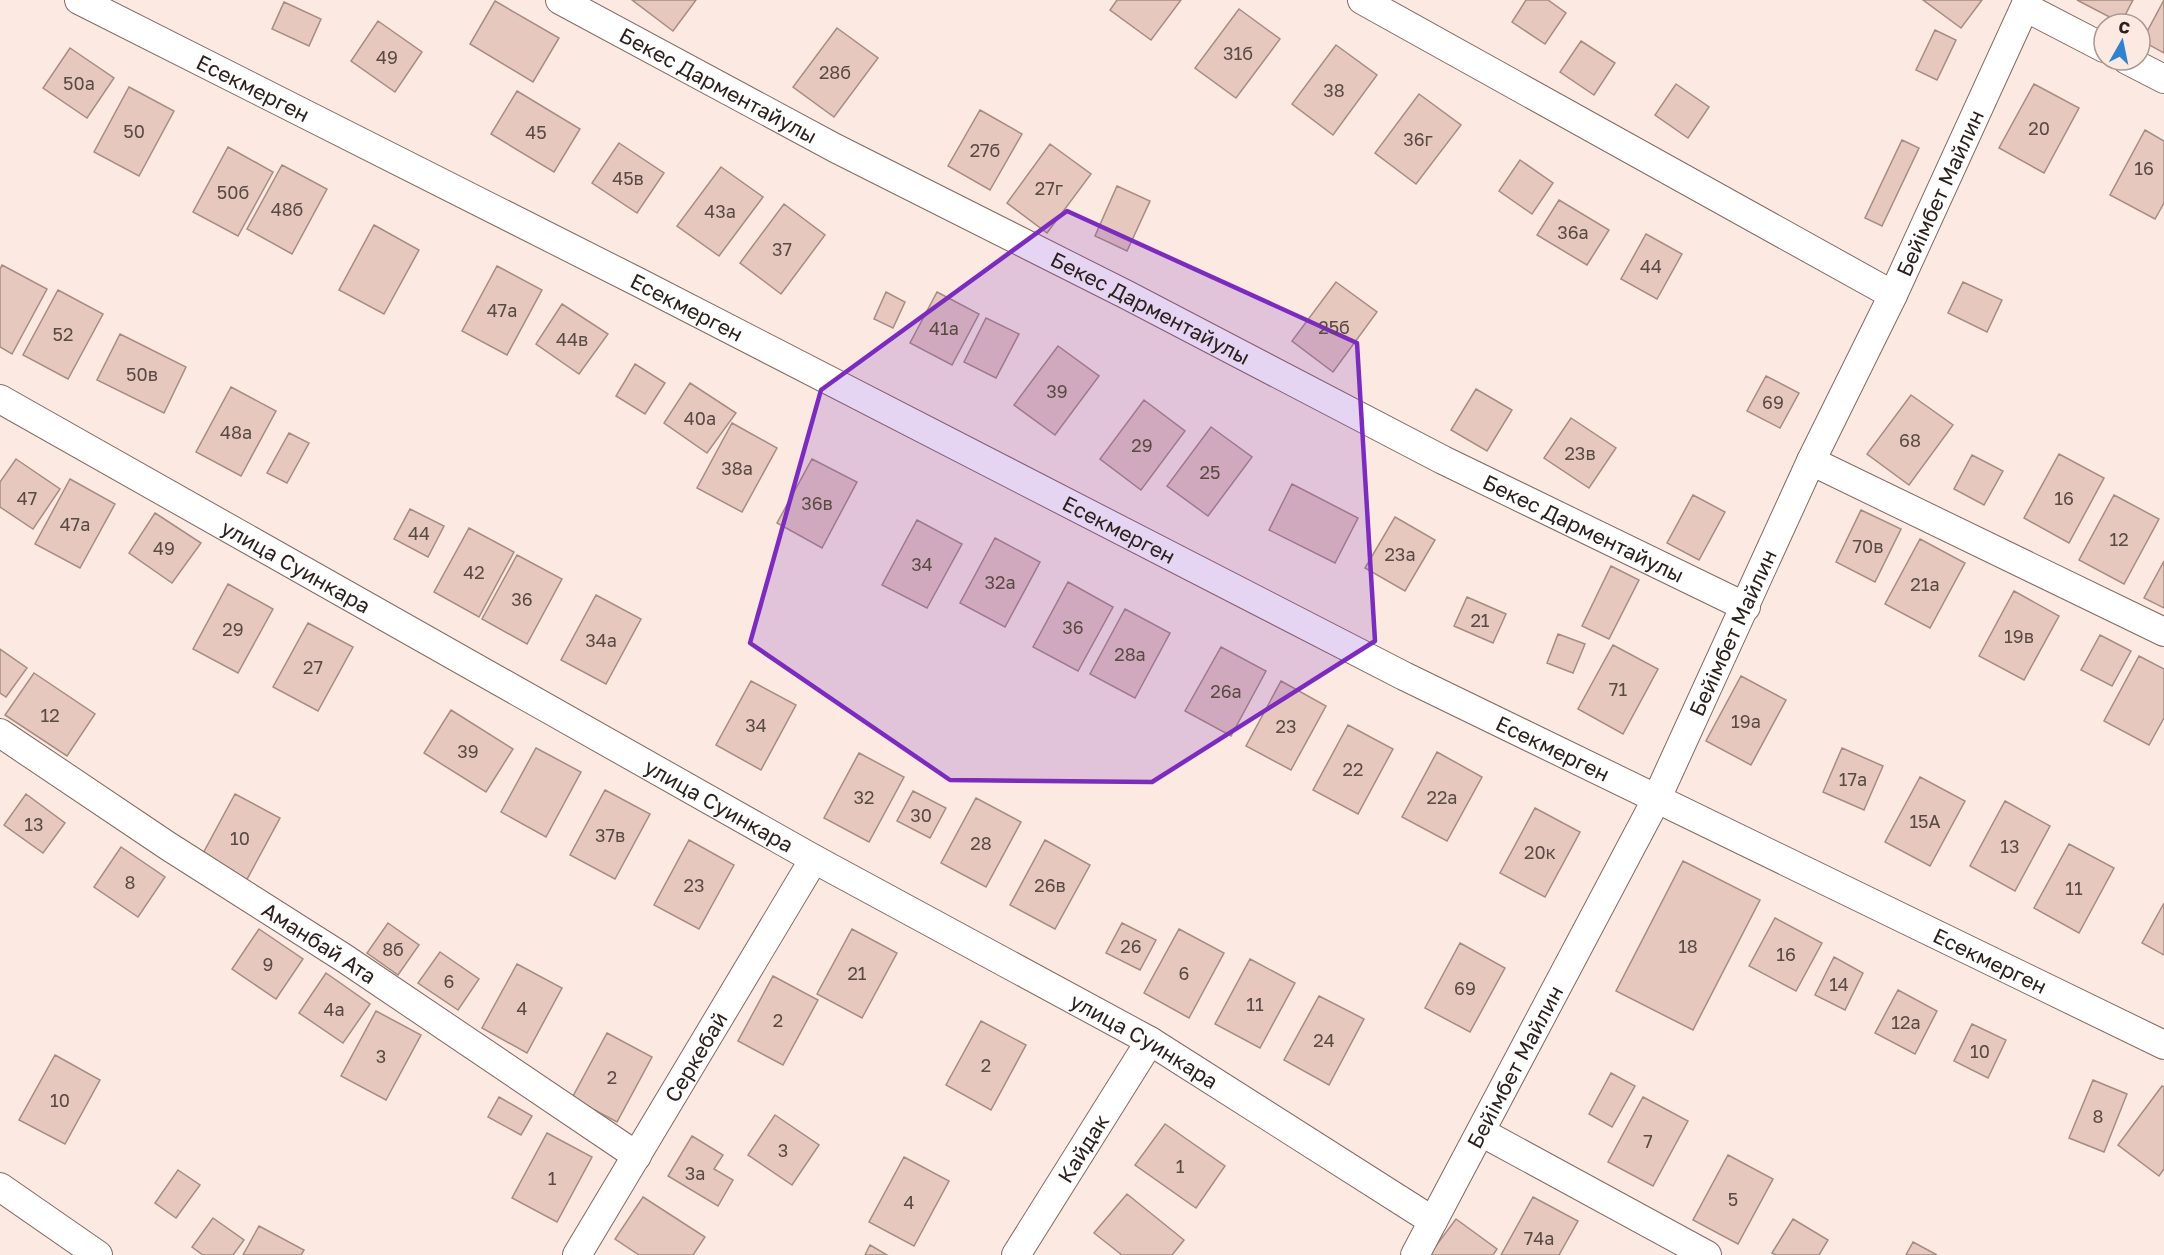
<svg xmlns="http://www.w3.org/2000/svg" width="2164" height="1255" font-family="'Golos Text',sans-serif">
	<rect width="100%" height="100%" fill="#fbe9e2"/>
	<path fill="#e6c8be" stroke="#a78c82" stroke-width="1.5" d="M632,0H696L673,31Z
		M1117,0H1181L1151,40L1110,10Z
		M1526,0H1548L1566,13L1545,44L1512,22Z
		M1923,0H1982L1961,28Z
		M2077,0H2133L2121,23Z
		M2164,0V53L2142,41Z
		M495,1L559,38L533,82L470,44Z
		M284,2L321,19L309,46L272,29Z
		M1239,9L1280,39L1236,98L1195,68Z
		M378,21L422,52L395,92L351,61Z
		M837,28L878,58L834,117L793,87Z
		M1935,30L1956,40L1937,80L1916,70Z
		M1581,41L1615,63L1594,95L1560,72Z
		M1336,45L1377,75L1333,135L1292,104Z
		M70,48L114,78L87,118L43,88Z
		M1676,84L1709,107L1688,138L1655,115Z
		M2034,84L2079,108L2044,173L1999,148Z
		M129,87L174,111L139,176L94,152Z
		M517,91L580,129L554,172L491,134Z
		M1419,94L1461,125L1416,184L1375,153Z
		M980,110L1022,134L990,190L948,166Z
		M2145,130L2164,141V203L2155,219L2110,195Z
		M1902,140L1919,148L1882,226L1865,218Z
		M619,143L664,173L637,213L592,183Z
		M1050,144L1091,174L1047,233L1007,203Z
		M228,147L273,172L238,236L193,212Z
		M1520,160L1553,183L1532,214L1499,191Z
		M282,165L327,189L292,254L247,229Z
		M721,167L763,197L719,256L677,226Z
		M1117,186L1150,201L1127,251L1095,236Z
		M1559,200L1609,230L1587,265L1537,235Z
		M784,204L825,235L781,294L740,263Z
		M374,225L419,250L384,314L339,290Z
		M1646,234L1682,254L1657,299L1621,279Z
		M2,265L47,289L12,354L0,347V269Z
		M497,266L542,290L507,355L462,331Z
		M1336,282L1377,312L1333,372L1292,341Z
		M1963,282L2002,300L1987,332L1948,313Z
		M58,290L103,314L68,379L23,355Z
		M886,292L905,302L893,328L874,319Z
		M937,292L979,314L952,365L910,343Z
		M562,304L608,334L579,374L536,344Z
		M986,318L1019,334L996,378L964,362Z
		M120,334L186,367L164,413L97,380Z
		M1058,346L1099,376L1055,435L1014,405Z
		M635,364L665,383L645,414L616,396Z
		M1766,376L1799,393L1780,428L1747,411Z
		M690,383L736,413L707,453L664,423Z
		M231,387L276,411L241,476L196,452Z
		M1476,389L1512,410L1487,451L1451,430Z
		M1911,395L1953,425L1909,485L1867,454Z
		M1144,400L1185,431L1141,490L1100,459Z
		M1571,418L1616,448L1589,488L1544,458Z
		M732,423L777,448L742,512L697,488Z
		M1211,427L1252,457L1208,516L1167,486Z
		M289,433L309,443L287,483L267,473Z
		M2059,454L2104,478L2069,543L2024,518Z
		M1972,455L2003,471L1984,505L1954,489Z
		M16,459L60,489L33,529L0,507V482Z
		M812,459L857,482L822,548L777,523Z
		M70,479L115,504L80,568L35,544Z
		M1292,484L1358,518L1335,563L1269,530Z
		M1693,495L1725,512L1699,560L1667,543Z
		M2114,495L2159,519L2124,584L2079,560Z
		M410,509L444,526L428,557L394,539Z
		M1861,510L1901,529L1875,582L1836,562Z
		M155,513L201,543L172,583L129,553Z
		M1395,517L1435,540L1405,591L1365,568Z
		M917,520L962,544L927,608L882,585Z
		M469,528L514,552L479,617L434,592Z
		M995,538L1040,562L1005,627L960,603Z
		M1920,539L1965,563L1930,628L1885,604Z
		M517,555L562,579L527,644L482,619Z
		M2164,561V608L2144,598Z
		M1611,566L1639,580L1609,639L1582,626Z
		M1068,582L1113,607L1078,671L1033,647Z
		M228,584L273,609L238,673L193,649Z
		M2014,591L2059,616L2024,680L1979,656Z
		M596,595L641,619L606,684L561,660Z
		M1467,597L1506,614L1493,643L1454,626Z
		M1125,609L1170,633L1135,698L1090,674Z
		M308,623L353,647L318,711L273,687Z
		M1558,634L1585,644L1573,673L1547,663Z
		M2100,635L2131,651L2112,686L2081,670Z
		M1613,645L1658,669L1623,734L1578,709Z
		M1221,647L1266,671L1231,736L1185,711Z
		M0,649L27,668L6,697L0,693Z
		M2139,656L2164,669V718L2149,745L2104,721Z
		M34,673L95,714L67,756L5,715Z
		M1741,676L1786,700L1751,765L1706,741Z
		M751,681L796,705L761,770L716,745Z
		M1281,681L1326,706L1291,770L1246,746Z
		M451,710L513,749L486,792L424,753Z
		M1348,725L1393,749L1358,814L1313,790Z
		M536,748L581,772L546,837L501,812Z
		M1842,748L1883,766L1864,810L1823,792Z
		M1437,752L1482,777L1447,841L1402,817Z
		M859,753L904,777L869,842L824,818Z
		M1920,777L1965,801L1930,866L1885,842Z
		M605,790L650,814L615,879L570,855Z
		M913,791L946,808L930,838L897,821Z
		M26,794L65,823L43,853L4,825Z
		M235,794L280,818L245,883L200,859Z
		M976,798L1021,822L986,887L941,863Z
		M2005,801L2050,826L2015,891L1970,866Z
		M1535,808L1580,832L1545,897L1500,873Z
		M689,840L734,865L699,929L654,905Z
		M1045,840L1090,865L1055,929L1010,905Z
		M2069,844L2114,868L2079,933L2034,908Z
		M121,847L165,877L138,917L94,887Z
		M1683,861L1760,900L1693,1030L1616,991Z
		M2164,903V955L2142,943Z
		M1775,918L1822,943L1796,991L1749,966Z
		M388,923L419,945L398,975L367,953Z
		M1122,923L1156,940L1140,970L1106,953Z
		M259,929L303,959L276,999L232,969Z
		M852,929L897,953L862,1018L817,994Z
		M1179,929L1224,953L1189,1018L1144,993Z
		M1460,943L1505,968L1470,1032L1425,1008Z
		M440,952L479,979L458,1010L418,983Z
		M1834,957L1863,973L1845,1010L1815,995Z
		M1250,959L1295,983L1260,1048L1215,1024Z
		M517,964L562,988L527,1053L482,1028Z
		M326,973L370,1004L343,1043L299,1013Z
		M773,976L818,1000L783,1065L738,1041Z
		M1898,990L1937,1011L1915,1054L1875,1033Z
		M1319,996L1364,1019L1329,1085L1284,1060Z
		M376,1011L421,1035L386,1100L341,1076Z
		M981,1021L1026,1045L991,1110L946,1085Z
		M1972,1024L2006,1040L1988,1078L1954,1061Z
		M607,1033L652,1057L617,1122L572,1098Z
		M55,1055L100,1080L65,1144L19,1120Z
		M1611,1073L1635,1086L1612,1127L1589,1114Z
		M2093,1080L2127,1094L2104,1152L2069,1138Z
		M2162,1086L2164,1087V1169L2159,1176L2118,1145Z
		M499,1097L532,1116L521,1135L488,1117Z
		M1643,1097L1688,1121L1653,1186L1608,1162Z
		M775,1115L819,1145L792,1185L748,1155Z
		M1165,1124L1225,1166L1196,1208L1135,1165Z
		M547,1133L592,1157L557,1222L512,1198Z
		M692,1136L723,1155L714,1169L733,1180L718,1206L668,1176Z
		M1728,1155L1773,1179L1738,1244L1693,1220Z
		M904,1157L949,1181L914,1246L869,1222Z
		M178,1170L200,1185L176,1218L155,1203Z
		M1127,1194L1184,1240L1172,1255H1122L1094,1233Z
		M643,1197L705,1237L693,1255H639L615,1239Z
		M1533,1197L1578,1221L1559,1255H1501Z
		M213,1218L244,1240L233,1255H203L192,1247Z
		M1456,1219L1497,1249L1493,1255H1429Z
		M1793,1219L1828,1240L1819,1255H1776L1772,1253Z
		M259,1226L304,1250L301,1255H243Z
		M1913,1242L1937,1255H1906Z
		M870,1245L887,1255H865Z"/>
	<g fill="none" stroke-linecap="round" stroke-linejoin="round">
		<defs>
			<g id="minor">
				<path id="s1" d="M79,0L638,282L1404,676L2164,1045"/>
				<path id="s2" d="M560,0L835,148L1127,295L1443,460L1746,607"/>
				<path d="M1362,0L1893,295"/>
				<path d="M2025,7L2104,48"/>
				<path d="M2127,60L2164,79"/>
				<path id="s3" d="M0,399L814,859L1150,1041L1433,1221"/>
				<path d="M1811,461L2164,632"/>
				<path id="s4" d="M0,733L168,846L344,958L637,1156"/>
				<path d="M1481,1132L1707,1255"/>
				<path d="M0,1187L98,1255"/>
				<path id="s5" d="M577,1255L814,859"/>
				<path id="s6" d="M1016,1255L1150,1041"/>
				<path id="s7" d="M1415,1255L1656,800L1811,461L1893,295L2028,0"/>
			</g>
		</defs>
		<use href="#minor" stroke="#836960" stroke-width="30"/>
		<use href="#minor" stroke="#fff" stroke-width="28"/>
	</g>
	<path fill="#7b2cbf" fill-opacity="0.2" stroke="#7b2cbf" stroke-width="4.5" stroke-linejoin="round" d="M1067,211L1357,343L1375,641L1152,782L950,780L750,643L821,390Z"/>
	<g text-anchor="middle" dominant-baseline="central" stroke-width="4.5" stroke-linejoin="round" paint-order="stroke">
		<g font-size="18" fill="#5a4a44">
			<text x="1238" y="53">31б</text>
			<text x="387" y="57">49</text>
			<text x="835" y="72">28б</text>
			<text x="79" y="83">50а</text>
			<text x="1334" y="90">38</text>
			<text x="2039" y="128">20</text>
			<text x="134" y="131">50</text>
			<text x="536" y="132">45</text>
			<text x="1418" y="139">36г</text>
			<text x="985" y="150">27б</text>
			<text x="2144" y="168">16</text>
			<text x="628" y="178">45в</text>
			<text x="1049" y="188">27г</text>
			<text x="233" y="192">50б</text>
			<text x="287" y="209">48б</text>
			<text x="720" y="211">43а</text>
			<text x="1573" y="232">36а</text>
			<text x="782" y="249">37</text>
			<text x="1651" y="266">44</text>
			<text x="502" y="310">47а</text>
			<text x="1334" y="327">25б</text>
			<text x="944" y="328">41а</text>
			<text x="63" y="334">52</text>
			<text x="572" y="339">44в</text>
			<text x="142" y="374">50в</text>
			<text x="1057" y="391">39</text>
			<text x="1773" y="402">69</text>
			<text x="700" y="418">40а</text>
			<text x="236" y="432">48а</text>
			<text x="1910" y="440">68</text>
			<text x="1142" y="445">29</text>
			<text x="1580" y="453">23в</text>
			<text x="737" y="468">38а</text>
			<text x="1210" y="472">25</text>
			<text x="27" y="498">47</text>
			<text x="2064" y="498">16</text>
			<text x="817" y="503">36в</text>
			<text x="75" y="524">47а</text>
			<text x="419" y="533">44</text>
			<text x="2119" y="539">12</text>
			<text x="1868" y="546">70в</text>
			<text x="164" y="548">49</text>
			<text x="1400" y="554">23а</text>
			<text x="922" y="564">34</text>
			<text x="474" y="572">42</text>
			<text x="1000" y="582">32а</text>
			<text x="1925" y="584">21а</text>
			<text x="522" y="599">36</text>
			<text x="1480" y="620">21</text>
			<text x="1073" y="627">36</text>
			<text x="233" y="629">29</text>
			<text x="2019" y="636">19в</text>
			<text x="601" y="640">34а</text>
			<text x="1130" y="654">28а</text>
			<text x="313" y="667">27</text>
			<text x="1618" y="689">71</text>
			<text x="1226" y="691">26а</text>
			<text x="50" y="715">12</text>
			<text x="1746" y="721">19а</text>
			<text x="756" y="725">34</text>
			<text x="1286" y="726">23</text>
			<text x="468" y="751">39</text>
			<text x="1353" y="769">22</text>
			<text x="1853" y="779">17а</text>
			<text x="864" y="797">32</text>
			<text x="1442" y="797">22а</text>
			<text x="921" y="815">30</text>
			<text x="1925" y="821">15А</text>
			<text x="34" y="824">13</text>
			<text x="610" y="835">37в</text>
			<text x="240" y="838">10</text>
			<text x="981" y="843">28</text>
			<text x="2010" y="846">13</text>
			<text x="1540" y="852">20к</text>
			<text x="130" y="882">8</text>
			<text x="694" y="885">23</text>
			<text x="1050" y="885">26в</text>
			<text x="2074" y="888">11</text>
			<text x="1131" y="946">26</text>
			<text x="1688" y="946">18</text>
			<text x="393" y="949">8б</text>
			<text x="1786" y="954">16</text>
			<text x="268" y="964">9</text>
			<text x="857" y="973">21</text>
			<text x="1184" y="973">6</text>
			<text x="449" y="981">6</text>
			<text x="1839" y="984">14</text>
			<text x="1465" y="988">69</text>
			<text x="1255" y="1004">11</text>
			<text x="522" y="1008">4</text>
			<text x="334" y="1009">4а</text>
			<text x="778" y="1020">2</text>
			<text x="1906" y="1022">12а</text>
			<text x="1324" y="1040">24</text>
			<text x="1980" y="1051">10</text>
			<text x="381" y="1056">3</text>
			<text x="986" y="1065">2</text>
			<text x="612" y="1077">2</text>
			<text x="60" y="1100">10</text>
			<text x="2098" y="1116">8</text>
			<text x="1648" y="1141">7</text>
			<text x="783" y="1150">3</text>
			<text x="1180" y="1166">1</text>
			<text x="695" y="1173">3а</text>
			<text x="552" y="1178">1</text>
			<text x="1733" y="1199">5</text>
			<text x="909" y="1202">4</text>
			<text x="1539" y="1238">74а</text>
		</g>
		<g font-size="21" fill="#2b201c" stroke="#fbe9e2">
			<text stroke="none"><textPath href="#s2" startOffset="180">Бекес Дарментайулы</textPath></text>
			<text stroke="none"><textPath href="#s1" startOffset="195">Eсекмерген</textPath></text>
			<text stroke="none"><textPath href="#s7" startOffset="1185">Бейімбет Майлин</textPath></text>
			<text stroke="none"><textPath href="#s1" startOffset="681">Eсекмерген</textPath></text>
			<text stroke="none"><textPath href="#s2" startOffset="666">Бекес Дарментайулы</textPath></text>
			<text stroke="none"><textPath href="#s1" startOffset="1167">Eсекмерген</textPath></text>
			<text stroke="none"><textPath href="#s2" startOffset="1152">Бекес Дарментайулы</textPath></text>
			<text stroke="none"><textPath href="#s3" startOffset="340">улица Суинкара</textPath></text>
			<text stroke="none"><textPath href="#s7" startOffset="699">Бейімбет Майлин</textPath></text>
			<text stroke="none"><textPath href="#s1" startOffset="1653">Eсекмерген</textPath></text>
			<text stroke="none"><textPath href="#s3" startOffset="826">улица Суинкара</textPath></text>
			<text stroke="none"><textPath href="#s4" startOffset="382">Аманбай Ата</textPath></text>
			<text stroke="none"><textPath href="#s1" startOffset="2139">Eсекмерген</textPath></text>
			<text stroke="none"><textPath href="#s3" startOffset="1312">улица Суинкара</textPath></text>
			<text stroke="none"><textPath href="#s5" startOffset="231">Серкебай</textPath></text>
			<text stroke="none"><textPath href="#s7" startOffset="213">Бейімбет Майлин</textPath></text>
			<text stroke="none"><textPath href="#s6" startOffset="126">Кайдак</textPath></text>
		</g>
	</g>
	<g transform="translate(2122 42) rotate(9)"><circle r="28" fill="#fbe9e2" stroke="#a89993" stroke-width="1.5"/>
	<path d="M0-4.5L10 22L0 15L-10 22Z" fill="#3082d1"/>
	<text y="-9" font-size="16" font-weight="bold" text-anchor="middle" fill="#2b201c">С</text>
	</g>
</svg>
